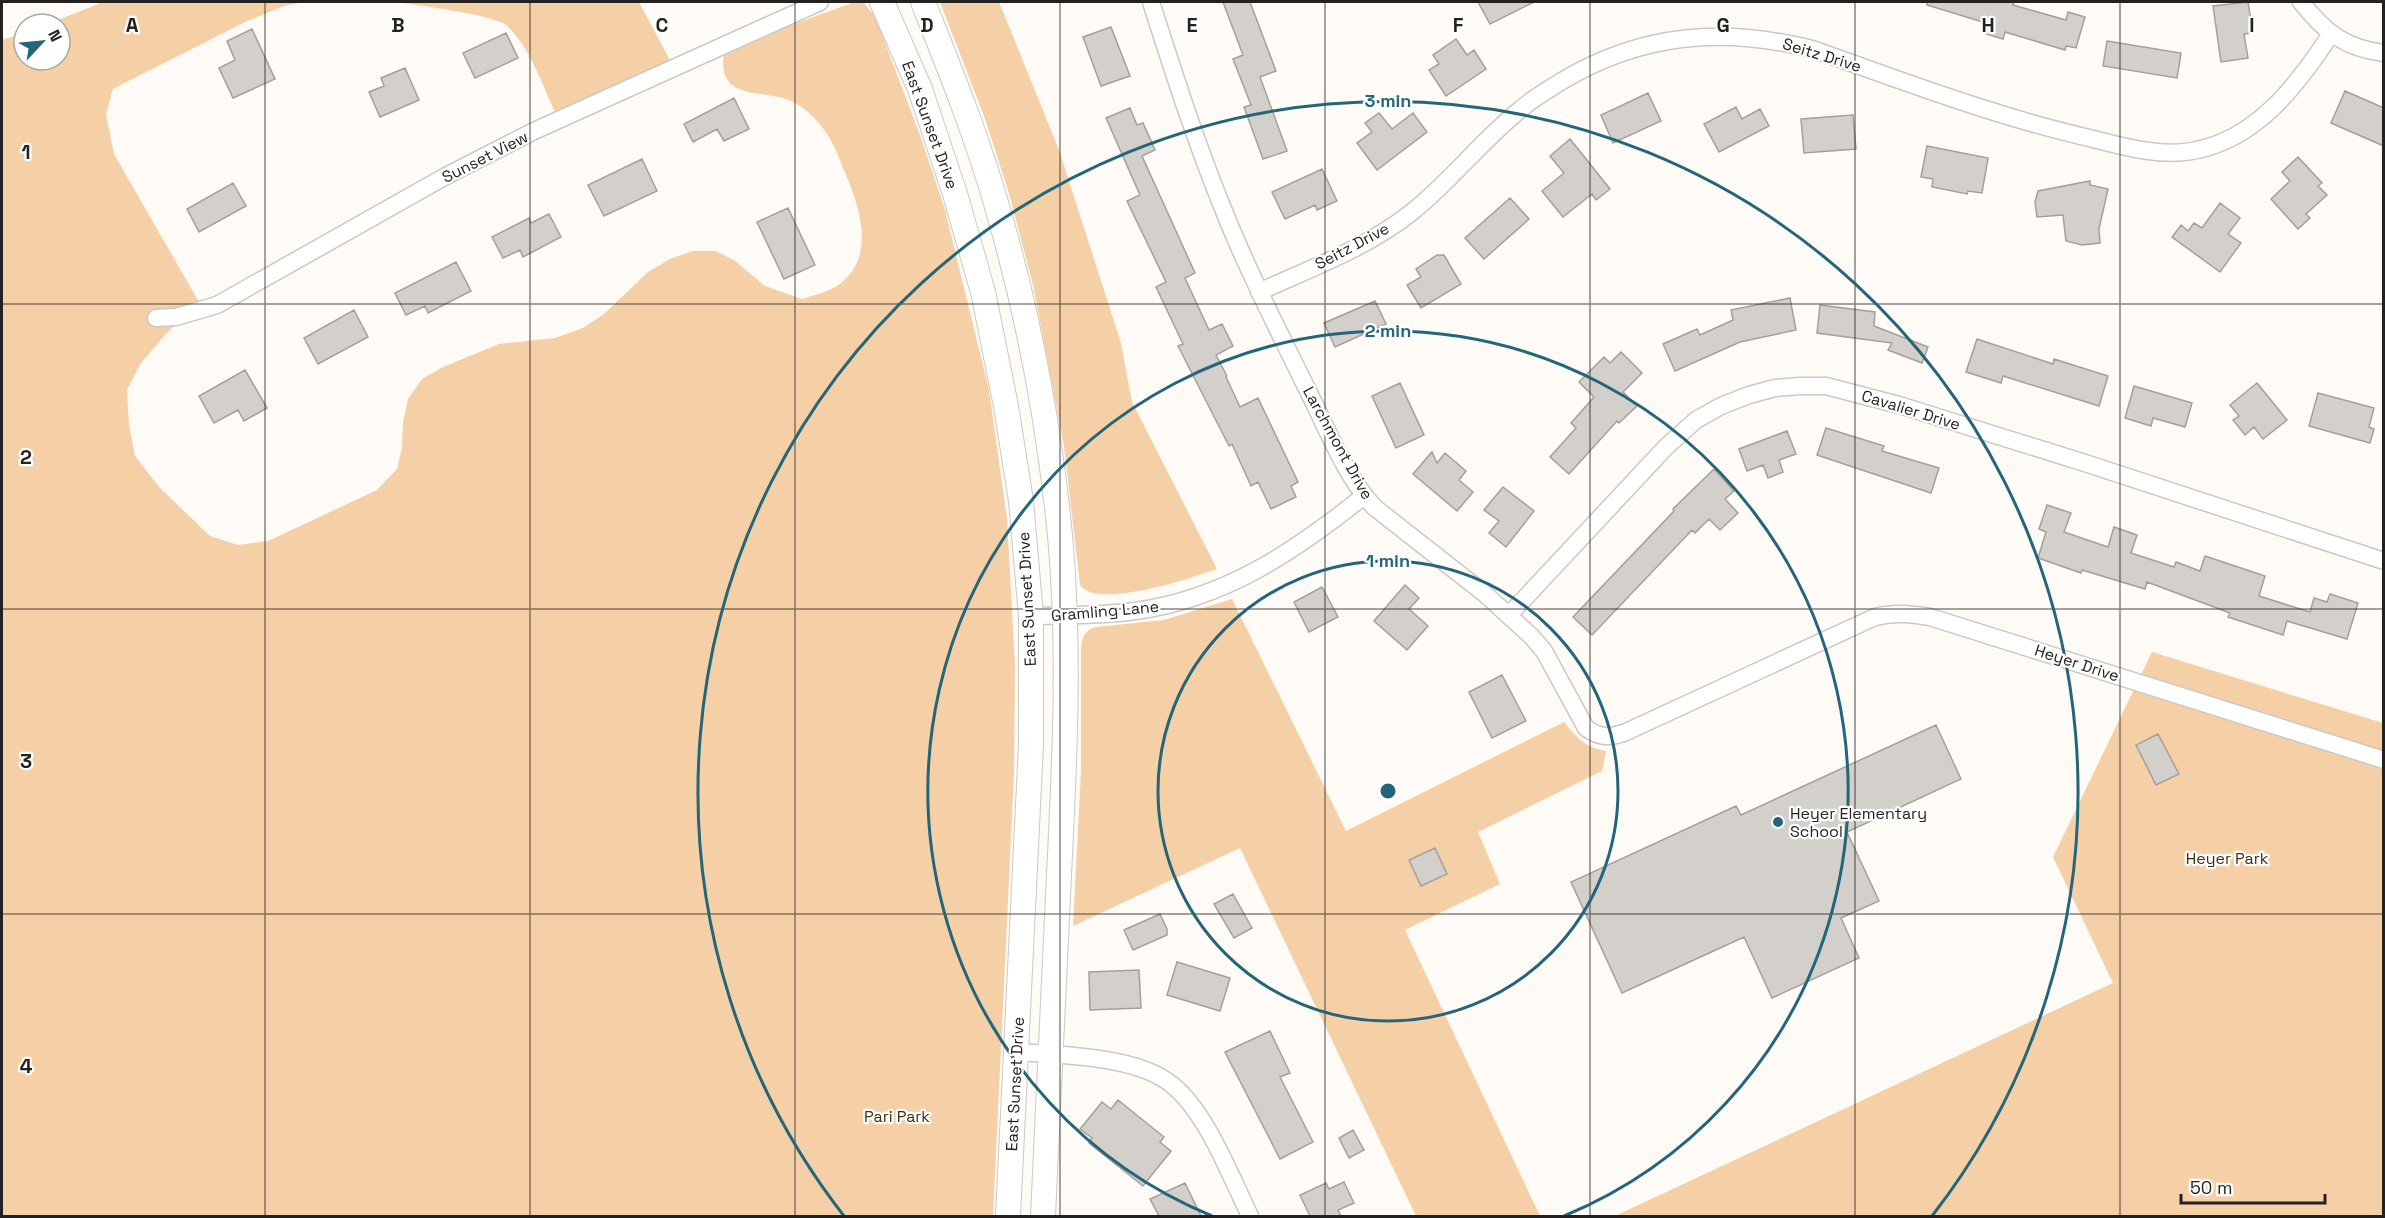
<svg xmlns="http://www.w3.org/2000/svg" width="2385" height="1218" font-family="'Space Grotesk',sans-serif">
	<rect width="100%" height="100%" fill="#fefaf5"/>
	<path fill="#f5d0a7" d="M103,2H304L284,6L245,22L113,89L106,114L114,154L199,302L165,335L141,363L127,390L129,425L135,456L160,488L210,536L238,545L268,541L377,490L397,469L402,448L403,423L408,399L422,379L443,367L499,344L555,338L583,328L604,314L648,272L672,258L693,251H715L734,260L765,286L802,299C814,295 829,292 840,284C875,257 861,210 846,175C840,160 833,140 822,127C813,116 804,107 791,101C763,88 713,103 725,49L855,2H863L875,16L921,138L945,210L989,390L1007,519L1015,665L1014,774L993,1216H2V40L24,33V60H60V24H48Z
		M397,2H639L671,62L556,114C543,87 529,45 506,25C494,15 416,5 397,2Z
		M940,2H999L1059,150L1121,343L1132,402L1217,569C1192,578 1097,610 1080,585L1064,446L1033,285L1009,193L984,116Z
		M1232,599L1346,831L1564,722C1576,737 1586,748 1606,751L1602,771L1478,832L1500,884L1405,930L1540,1216H1416L1240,848L1073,926L1081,772V646C1083,636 1085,630 1096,627L1164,620Z
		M2152,652L2383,723V1216H1615L2113,983L2053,857Z"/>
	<path fill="#d3cfcb" stroke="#a49f9b" stroke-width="1.5" d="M1223,2H1250L1276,71L1260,77L1287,151L1263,159L1244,107L1251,105L1233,59L1243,55Z
		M1478,2H1534L1490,24Z
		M1927,2H2014L2013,5L2066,20L2068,12L2085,17L2076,48L2066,46L2065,50L2005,32L2003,39L1983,33L1986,23L1927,5Z
		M2248,2L2253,33L2244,34L2248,58L2221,62L2213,6Z
		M1111,27L1130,76L1101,86L1083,37Z
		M252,29L275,79L233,98L219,68L235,60L227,41Z
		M506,33L518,58L475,78L463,53Z
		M1456,39L1467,55L1474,50L1486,69L1446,96L1429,70L1439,64L1433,55Z
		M2107,41L2181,53L2177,78L2103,66Z
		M405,68L419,100L380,117L369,92L384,86L381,78Z
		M2345,91L2384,108V146L2331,123Z
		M1648,93L1661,121L1613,143L1601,115Z
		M734,98L749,129L724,141L717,129L693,142L684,124Z
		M1736,107L1742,119L1760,109L1769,126L1719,152L1704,124Z
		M1130,108L1137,125L1143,123L1155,150L1142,156L1195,273L1185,278L1209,330L1222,324L1233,346L1216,355L1227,376L1226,377L1240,407L1258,398L1298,482L1291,486L1296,497L1271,509L1258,482L1251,486L1232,444L1229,446L1178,346L1183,344L1156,287L1166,282L1127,201L1140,195L1106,118Z
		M1379,113L1392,129L1413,113L1427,132L1377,170L1357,143L1372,132L1365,123Z
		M1853,115L1856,149L1804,153L1801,119Z
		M1570,139L1610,189L1596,200L1592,194L1563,217L1542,191L1564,173L1550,156Z
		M1927,146L1988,158L1982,193L1968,191L1967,194L1932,187L1933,179L1921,177Z
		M2298,157L2322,183L2318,186L2327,195L2306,214L2310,218L2298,229L2271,199L2290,181L2282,172Z
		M642,159L657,191L604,216L588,185Z
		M1322,169L1337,201L1317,210L1315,205L1285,219L1272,192Z
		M2090,181V185L2108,189L2099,229L2100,243L2082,245L2066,241L2063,215L2037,217L2035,202L2038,191Z
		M233,183L246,206L199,232L187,209Z
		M1510,198L1529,219L1484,259L1465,238Z
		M2220,203L2240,218L2228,234L2241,243L2220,272L2172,237L2181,225L2188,231L2194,223L2202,228Z
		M788,208L815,265L784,279L757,222Z
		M549,214L561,237L523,257L520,250L503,258L492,237L529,218L531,223Z
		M1437,255H1444L1461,284L1421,308L1407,285L1421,277L1416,269Z
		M456,262L471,291L428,313L425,306L406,315L395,293Z
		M1790,298L1796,330L1740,342L1675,371L1663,344L1697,329L1700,335L1733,320L1731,310Z
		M1375,301L1386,324L1335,347L1324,323Z
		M1820,305L1875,312L1874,326L1928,347L1922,363L1888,350L1892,343L1817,333Z
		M354,310L368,337L318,364L304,338Z
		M1977,339L2053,364L2054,359L2108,376L2099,406L2003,376L2001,383L1966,372Z
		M1621,352L1642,373L1623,392L1637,406L1619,423L1617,421L1569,474L1550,457L1576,428L1571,423L1594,397L1579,382L1604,357L1610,363Z
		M245,370L267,408L244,421L238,410L214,423L199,396Z
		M1400,383L1424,435L1396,448L1372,396Z
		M2257,383L2287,420L2263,439L2254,427L2245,435L2233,420L2239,416L2230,405Z
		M2134,386L2192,403L2185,427L2153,418L2151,426L2125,418Z
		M2318,393L2374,408L2369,427L2374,429L2370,443L2309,426Z
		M1826,428L1884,446L1882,451L1939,468L1931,493L1817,455Z
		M1787,431L1796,454L1779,460L1783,472L1768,478L1763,465L1747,471L1739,449Z
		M1432,452L1437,463L1445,453L1466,471L1459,480L1473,492L1457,511L1413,474Z
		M1714,469L1734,491L1725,499L1738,513L1720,530L1709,519L1695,533L1692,530L1592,635L1573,617L1674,511L1673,509Z
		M1503,487L1534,511L1506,547L1489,533L1499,521L1484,510Z
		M2047,505L2071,513L2064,532L2108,547L2114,527L2137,535L2131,553L2174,567L2176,562L2200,571L2205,556L2265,576L2259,596L2310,612L2314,598L2327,602L2330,594L2358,603L2347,639L2287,621L2283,635L2228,617L2230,613L2147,582L2145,589L2082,570L2081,573L2038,558L2046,532L2039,529Z
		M1405,585L1419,598L1409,609L1428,626L1407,650L1374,621Z
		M1322,587L1338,617L1309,632L1294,602Z
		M1502,675L1526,721L1492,738L1469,692Z
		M1936,725L1961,779L1847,832L1879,901L1841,918L1859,958L1772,998L1744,937L1622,993L1571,882L1736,806L1741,815Z
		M2158,734L2179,774L2156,785L2136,745Z
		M1435,848L1447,874L1421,886L1409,860Z
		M1233,894L1252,928L1234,938L1214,904Z
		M1160,914L1167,929V935L1133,950L1124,930Z
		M1177,962L1230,978L1220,1011L1167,995Z
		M1139,970L1141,1008L1090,1010L1089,972Z
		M1270,1031L1290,1073L1280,1077L1313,1142L1280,1159L1225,1052Z
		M1118,1100L1164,1137L1160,1142L1171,1151L1143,1186L1089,1143L1092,1138L1080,1129L1102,1102L1111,1109Z
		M1353,1130L1364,1150L1349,1158L1339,1138Z
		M1344,1182L1354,1203L1338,1210L1341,1216H1310L1300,1195L1326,1183L1329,1189Z
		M1185,1183L1201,1216H1159L1150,1199Z"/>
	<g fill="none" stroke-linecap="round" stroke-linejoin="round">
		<defs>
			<path id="street" d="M1151,2C1174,74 1197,146 1226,216C1249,274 1278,329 1305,385C1326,425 1343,473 1374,507L1485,594L1532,637L1544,651L1586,728C1600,738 1610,738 1626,732L1875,617C1894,612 1911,614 1930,617L2384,760
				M2301,2C2325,32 2344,48 2384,53
				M1259,292C1311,268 1367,248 1412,212C1451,181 1482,140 1521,109C1533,98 1548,90 1562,81C1642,33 1723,27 1812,49C1903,81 1994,116 2089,138C2122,146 2158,157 2192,151C2257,140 2298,84 2331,34
				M156,318L176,317L217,305L446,176L534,131L820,2
				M1509,615L1666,447L1696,420L1721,406L1749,395L1775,388L1800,386H1826L1899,405L2085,463L2384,561
				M1031,616C1065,615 1101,616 1135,611C1225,599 1295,551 1364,496
				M1017,1052C1062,1055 1136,1056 1171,1084C1206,1111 1231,1177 1250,1216"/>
			<path id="secondary" d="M882,2L920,89L955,194L983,292L1006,406L1021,501L1031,616V744L1008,1216
				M923,2C951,72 980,144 1000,217C1028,315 1047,415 1058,516C1071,635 1065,756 1059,875C1054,989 1049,1103 1043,1216"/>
		</defs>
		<use href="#street" stroke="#ccc8c3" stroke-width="19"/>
		<use href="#secondary" stroke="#ccc8c3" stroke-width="26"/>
		<use href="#street" stroke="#fff" stroke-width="16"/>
		<use href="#secondary" stroke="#fff" stroke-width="24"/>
	</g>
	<path fill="none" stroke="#242221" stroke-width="1.5" stroke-opacity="0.55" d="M265,2V1216M530,2V1216M795,2V1216M1060,2V1216M1325,2V1216M1590,2V1216M1855,2V1216M2120,2V1216M2,304H2384M2,609H2384M2,914H2384"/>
	<g fill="none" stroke="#246679" stroke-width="3">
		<circle cx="1388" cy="791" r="230"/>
		<path d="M1212 1216A460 460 0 1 1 1564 1216"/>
		<path d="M844 1216A690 690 0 1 1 1932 1216"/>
	</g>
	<circle fill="#246679" stroke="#fff" stroke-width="2" cx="1778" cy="822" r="6"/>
	<g text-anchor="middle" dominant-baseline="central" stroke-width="4.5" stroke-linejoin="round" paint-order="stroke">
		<g font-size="16" fill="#242221" stroke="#fff">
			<text transform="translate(1822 55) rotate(17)">Seitz Drive</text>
			<text transform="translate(930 125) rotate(70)">East Sunset Drive</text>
			<text transform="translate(485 157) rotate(-27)">Sunset View</text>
			<text transform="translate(1352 246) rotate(-28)">Seitz Drive</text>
			<text transform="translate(1911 410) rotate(17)">Cavalier Drive</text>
			<text transform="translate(1338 443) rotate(61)">Larchmont Drive</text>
			<text transform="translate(1027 599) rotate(-93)">East Sunset Drive</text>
			<text transform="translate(1105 611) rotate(-5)">Gramling Lane</text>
			<text transform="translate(2077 663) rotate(18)">Heyer Drive</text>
			<text transform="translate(1015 1084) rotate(-87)">East Sunset Drive</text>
		</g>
		<g font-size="16" fill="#242221" stroke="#fff" text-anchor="start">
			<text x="1790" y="813">Heyer Elementary<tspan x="1790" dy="18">School</tspan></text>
		</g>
		<g font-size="16" fill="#422e15" stroke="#fff">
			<text x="2227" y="858">Heyer Park</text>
			<text x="897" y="1116">Pari Park</text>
		</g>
	</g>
	<g font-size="20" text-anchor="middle" font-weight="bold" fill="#242221" stroke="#fff" stroke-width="4.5" stroke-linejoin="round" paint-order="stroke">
		<text x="132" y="32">A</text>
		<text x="398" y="32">B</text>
		<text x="662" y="32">C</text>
		<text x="927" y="32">D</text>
		<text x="1192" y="32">E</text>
		<text x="1458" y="32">F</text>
		<text x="1723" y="32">G</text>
		<text x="1988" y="32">H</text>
		<text x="2252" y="32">I</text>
		<text x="26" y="159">1</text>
		<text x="26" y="464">2</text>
		<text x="26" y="768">3</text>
		<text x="26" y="1073">4</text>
	</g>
	<circle cx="1388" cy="791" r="9" fill="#246679" stroke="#fff" stroke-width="3"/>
	<g font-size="18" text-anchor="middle" font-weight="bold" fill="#246679" stroke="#fff" stroke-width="4.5" stroke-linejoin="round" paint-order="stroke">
		<text x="1388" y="107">3 min</text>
		<text x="1388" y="337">2 min</text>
		<text x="1388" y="567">1 min</text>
	</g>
	<rect width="2385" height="1218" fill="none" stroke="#242221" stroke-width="6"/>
	<g transform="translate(42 42) rotate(64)"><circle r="28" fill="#ffffff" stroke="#a7a7a6" stroke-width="1.5"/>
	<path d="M0-4.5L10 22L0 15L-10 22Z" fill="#246679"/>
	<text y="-9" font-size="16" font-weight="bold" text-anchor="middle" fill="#242221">N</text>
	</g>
	<path d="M2181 1194v9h144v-9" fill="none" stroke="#242221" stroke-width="3"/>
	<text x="2190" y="1194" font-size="18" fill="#242221" stroke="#ffffff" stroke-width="4.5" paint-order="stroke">50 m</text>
</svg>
